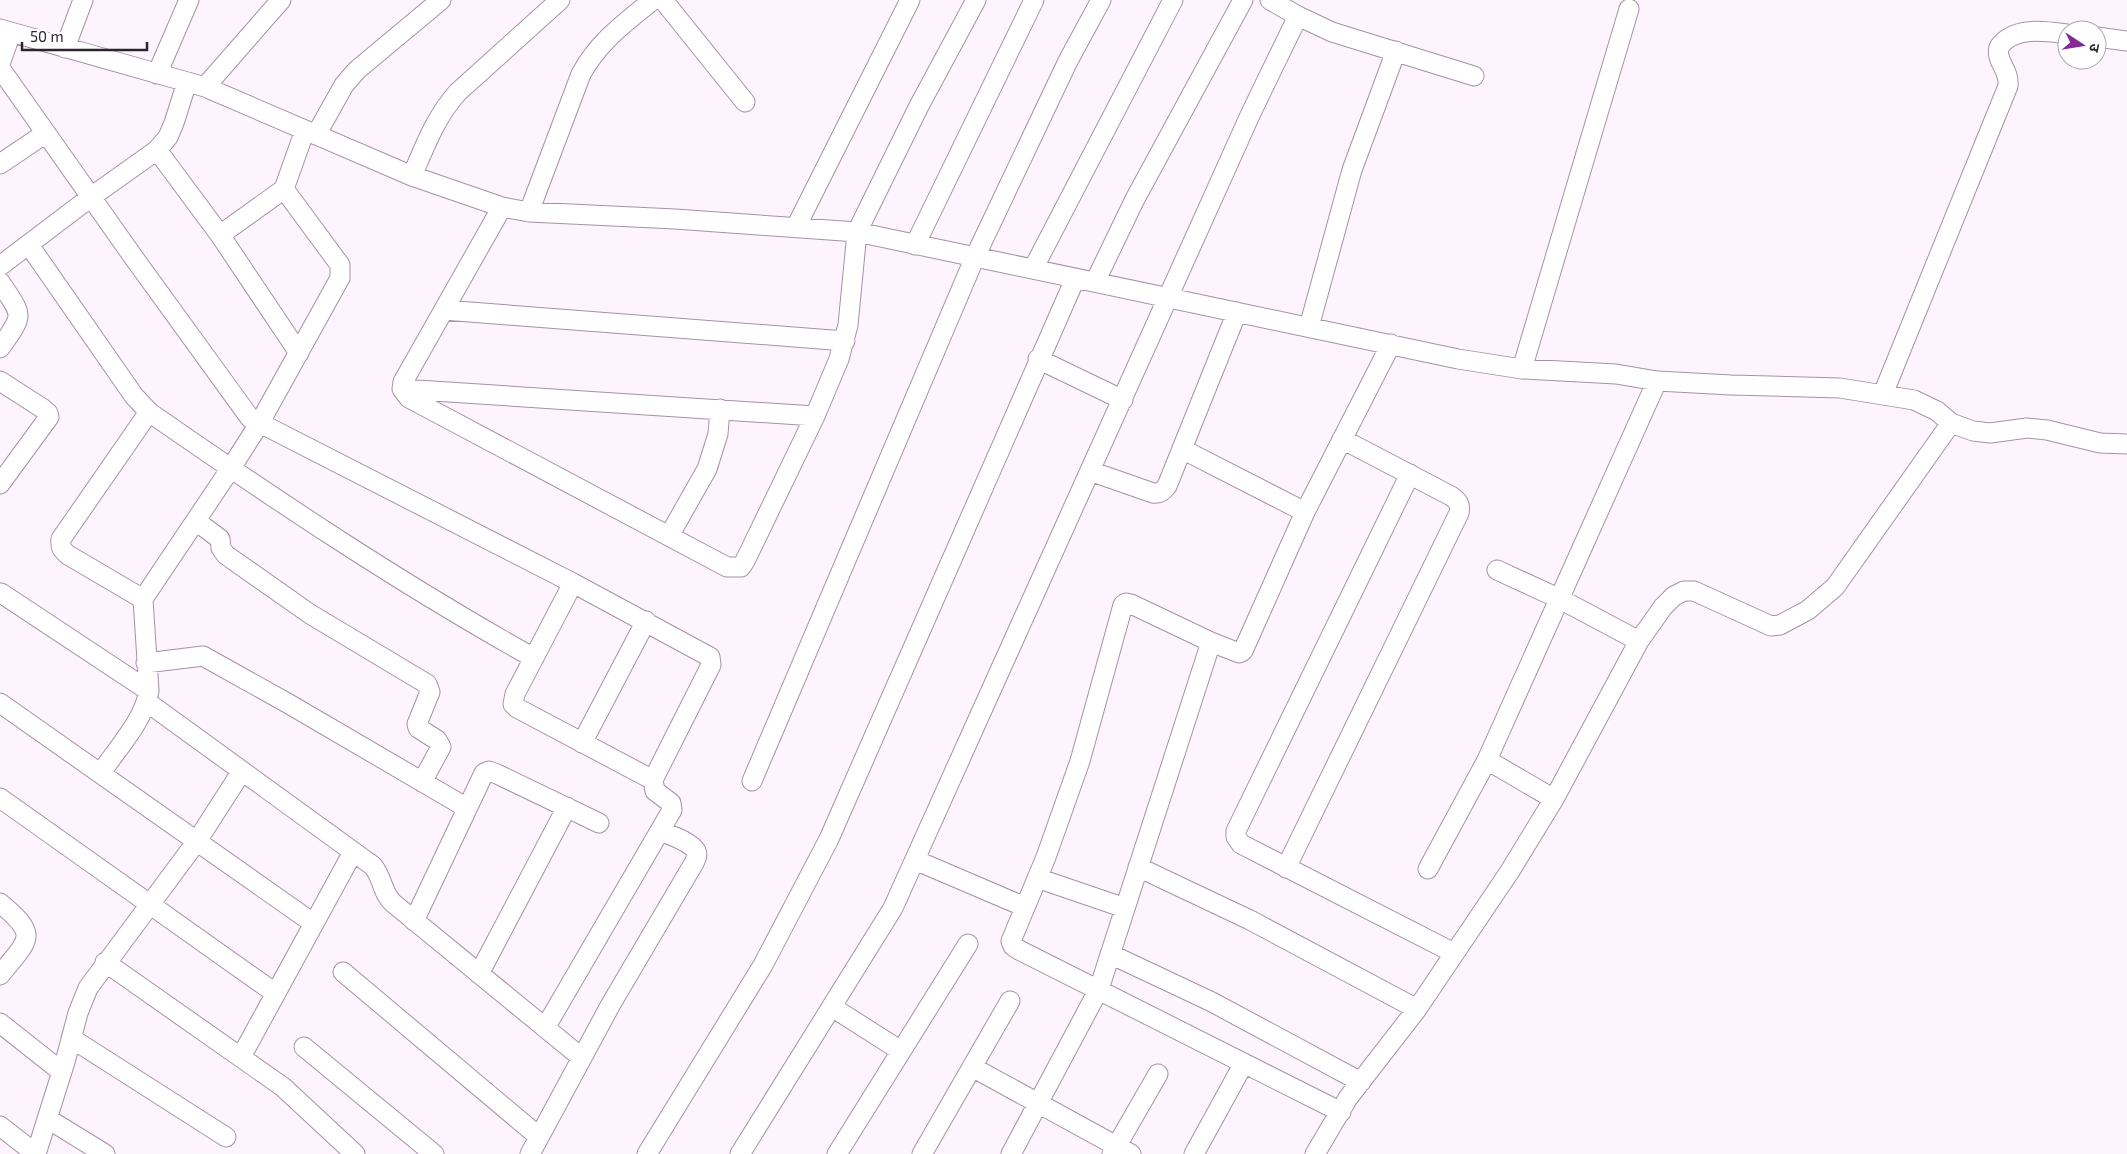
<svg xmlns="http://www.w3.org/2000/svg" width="2127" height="1154" font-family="'Exo 2','Noto Sans Devanagari',sans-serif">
	<rect width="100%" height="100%" fill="#fef4fe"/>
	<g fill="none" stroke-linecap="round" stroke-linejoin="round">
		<defs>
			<path id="minor" d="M663,0L745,102
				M1270,0L1298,16L1332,32L1474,76
				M0,29L205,87L412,176L502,207L529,212L675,219L857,232L1458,359L1522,369L1616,374L1657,381L1731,385L1840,388L1914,400L1937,411L1951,423L1973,431L1990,433L2027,428L2047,430L2100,443L2127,444
				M2097,37L2127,41
				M65,48L83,0
				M0,64L11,33
				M0,68L134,258L250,418L573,583L710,657L711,665L653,780L655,791L671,803L672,810L545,1028
				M157,74L189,0
				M205,87L281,0
				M316,135L344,85L357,70L441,0
				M157,150L220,235L299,353
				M0,164L46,133
				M412,176C425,146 436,116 458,92L560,0
				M502,207L403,382L402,389L815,416
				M529,212L581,74C599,41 625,23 653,0
				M796,227L910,0
				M220,235L284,189L305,130
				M29,245L134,396L149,412C274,499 401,584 534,658
				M915,245L1034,0
				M0,266L91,197L157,150L168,137L174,123L187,82
				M1033,269L1173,0
				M0,282C23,317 25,313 0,348
				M1095,282L1135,199L1243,0
				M444,310L845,341
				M1309,327L1352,170L1396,51
				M1038,359L1123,400
				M1522,369L1629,9
				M0,381L42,408L48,413L49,417L0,484
				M402,389L409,398L727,567H741L745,561L815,416L839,359L848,325L857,232L919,106L976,0
				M1883,394L2008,86C2010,69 1995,62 1999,47C2014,26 2045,31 2067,34
				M1182,449L1305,512
				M1090,471L1153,493C1160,494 1163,491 1167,486L1237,312
				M1410,474L1236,831V837L1241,844L1454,953
				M196,521L220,539L221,548L226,555L310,614L427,684L430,692L417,724L418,728L437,740L441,747L422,782
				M669,536L707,469L718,434L720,409
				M1497,570L1560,599L1639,641
				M573,583L515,694L513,704L517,708L653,780
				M1,593L149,691
				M143,599L68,555C62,550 60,547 61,539L149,412
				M1211,642L1131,604L1126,603L1123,605L1080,761L1046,857L1011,941L1013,946L1019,950L1341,1112
				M146,663L203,656L289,704L467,808
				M147,702L373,866C383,878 382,893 393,903L582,1058
				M0,703L313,923
				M582,743L646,621
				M101,773C118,747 143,722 149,691L143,599L231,468L259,424L340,278V265L284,189
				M752,781L975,257L1068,61L1101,0
				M0,798L275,993
				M1554,799L1487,760L1657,381
				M915,860L1025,907
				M1138,867L1250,920L1417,1009
				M1286,868L1459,513C1461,504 1458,501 1451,496L1342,439
				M1428,869L1487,760
				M1037,878L1125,908
				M0,903C40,936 29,939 0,975
				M414,921L484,773L489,771L497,774L599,823
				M1110,954L1212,1002L1361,1082
				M105,962L283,1087L355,1154
				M343,972L538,1136
				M479,974L567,807
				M832,1007L901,1051
				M0,1023L62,1072
				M71,1038L226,1137
				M304,1047L434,1154
				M241,1057L353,852
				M972,1067L1131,1154
				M48,1119L105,1154
				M0,1126L36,1154
				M36,1154L65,1062L78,1013L88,988L197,841L242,771
				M530,1154L611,1004L694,863C696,859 698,855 696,851C690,841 670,835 660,831
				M647,1154L763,965L829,839L1075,279
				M740,1154L893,908L1251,113L1298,16
				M837,1154L968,944
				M922,1154L1010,1001
				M1011,1154L1099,989L1211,642L1239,653L1243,651L1305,512L1391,344
				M1112,1154L1158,1074
				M1194,1154L1244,1063
				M1315,1154L1348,1098L1417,1009L1510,871L1554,799L1639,641L1663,607L1674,596L1684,591H1694L1771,626L1780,625L1808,610L1835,587L1951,423"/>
		</defs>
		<use href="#minor" stroke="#a691a7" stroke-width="21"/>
		<use href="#minor" stroke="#fff" stroke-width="19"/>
	</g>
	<g transform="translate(2082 45) rotate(102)"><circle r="24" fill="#ffffff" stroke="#aba7ab"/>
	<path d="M0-4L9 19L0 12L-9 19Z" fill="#842a97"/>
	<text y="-8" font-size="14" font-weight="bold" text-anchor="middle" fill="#2c242c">उ</text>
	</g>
	<path d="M22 42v8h125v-8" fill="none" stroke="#2c242c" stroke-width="2.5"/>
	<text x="30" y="42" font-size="15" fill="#2c242c" stroke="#ffffff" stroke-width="4" paint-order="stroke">50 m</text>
</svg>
